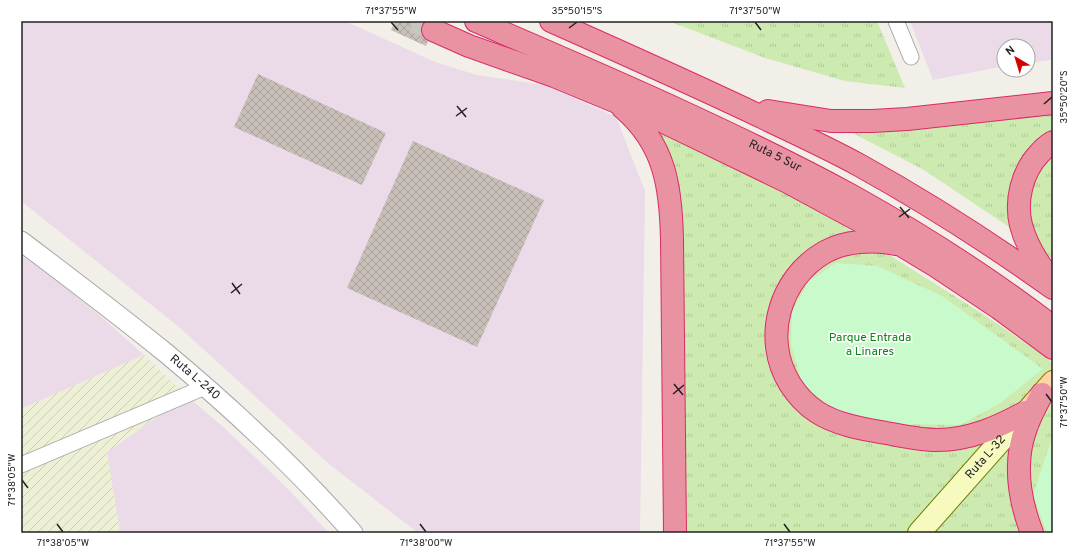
<svg xmlns="http://www.w3.org/2000/svg" width="1074" height="554" font-family="Overpass,sans-serif">
	<defs>
		<pattern id="farmland-furrows" width="10" height="10" patternUnits="userSpaceOnUse"><rect width="10" height="10" fill="#eef0d5"/><path d="M-1 1l2-2M0 10L10 0M9 11l2-2" fill="none" stroke="#ccceb7"/></pattern>
		<pattern id="grass-tufts" width="24" height="20" patternUnits="userSpaceOnUse"><rect width="24" height="20" fill="#cdebb0"/><path d="M3 7l-1-3M5 7V3M7 7l1-3M15 17l-1-3M17 17v-4M19 17l1-3" fill="none" stroke="#b0c997"/></pattern>
		<pattern id="building-cross-hatch" width="8" height="8" patternUnits="userSpaceOnUse"><rect width="8" height="8" fill="#c7bfb8"/><path d="M0 0l8 8M0 8l8-8" fill="none" stroke="#aba49e"/></pattern>
	</defs>
	<rect width="100%" height="100%" fill="#f2efe9"/>
	<path fill="#ebdbe8" d="M21,21H345L435,62L477,75L546,85L616,117L645,191L640,533H418L329,464L179,327L21,201Z
		M910,21H1053V60L1028,63V46H1004V66L933,80Z
		M21,252L65,287L105,320L144,355L21,409Z
		M187,396L222,426L256,458L289,490L329,533H120L107,452Z"/>
	<path fill="url(#farmland-furrows)" d="M144,355L187,396L107,452L120,533H21V409Z"/>
	<path fill="url(#grass-tufts)" d="M668,21H877L905,88L845,81L765,58Z
		M1053,114V259L1012,229L924,170L841,127L884,132Z
		M648,123L796,196L983,314L1039,352L1053,363V533H684L679,219Z"/>
	<path fill="#c8facc" d="M836,263L877,266L942,296L1043,369L999,404L960,425L892,424L836,413L802,383L791,344L792,311L809,281Z
		M1053,435V533H1047L1033,495Z"/>
	<path fill="url(#building-cross-hatch)" d="M395,21H425L421,25V31L423,37L428,41L426,46L391,30Z
		M258,74L386,133L362,185L234,127Z
		M413,141L544,200L477,347L347,288Z"/>
	<g fill="none" stroke-linecap="round" stroke-linejoin="round">
		<path stroke="#c8c6c1" stroke-width="22" stroke-dasharray="22 11" stroke-linecap="butt" d="M414,21L433,30"/>
		<defs>
			<path id="minor" d="M896,21L911,57
				M21,465L205,387"/>
			<g id="tertiary">
				<path id="s1" d="M21,241C70,278 119,315 167,354C233,409 296,468 353,533"/>
			</g>
			<g id="secondary">
				<path id="s2" d="M919,533L1026,412"/>
			</g>
			<path id="primary" d="M1030,408L1053,382"/>
			<g id="motorway">
				<path id="s3" d="M476,21C603,76 730,130 852,196C922,235 989,278 1053,327"/>
				<path d="M551,21C623,53 695,85 766,119C797,134 828,148 859,165C926,202 990,243 1053,288"/>
				<path d="M433,30L469,46L554,76L641,112L664,122L788,182L873,228L936,266L999,308L1053,348"/>
				<path d="M623,108C665,144 671,187 672,240L675,533"/>
				<path d="M768,111L831,121H872L907,119L1053,103"/>
				<path d="M896,244C873,239 845,241 825,252C779,278 762,339 790,384C797,395 806,405 817,412C837,425 863,429 886,433C903,436 920,440 937,440C970,440 998,427 1026,412"/>
				<path d="M1052,281C1039,265 1026,245 1021,225C1015,201 1022,172 1039,154C1043,149 1048,145 1053,142"/>
				<path d="M1032,533C1019,499 1013,463 1026,428C1030,416 1036,405 1042,394"/>
			</g>
		</defs>
		<use href="#minor" stroke="#a9a9a9" stroke-width="17"/>
		<use href="#tertiary" stroke="#a9a9a9" stroke-width="21"/>
		<use href="#secondary" stroke="#707d05" stroke-width="24"/>
		<use href="#primary" stroke="#a06b00" stroke-width="24"/>
		<use href="#motorway" stroke="#dc2a67" stroke-width="24"/>
		<use href="#minor" stroke="#fff" stroke-width="15"/>
		<use href="#tertiary" stroke="#fff" stroke-width="19"/>
		<use href="#secondary" stroke="#f7fabf" stroke-width="22"/>
		<use href="#primary" stroke="#fcd6a4" stroke-width="22"/>
		<use href="#motorway" stroke="#e892a2" stroke-width="22"/>
	</g>
	<path fill="none" stroke="#222" stroke-width="1.5" d="M391,22L398,30M755,22L761,30M569,28L577,22M1044,104L1052,97M457,106L466,117M456,116L467,108M900,207L909,218M899,217L910,209M232,283L240,294M231,293L242,284M674,384L683,395M673,394L684,385M1046,394L1052,402M22,480L28,488M57,524L63,532M420,524L426,532M784,524L790,532"/>
	<g text-anchor="middle" dominant-baseline="central" stroke-width="3.5" stroke-linejoin="round" paint-order="stroke">
		<g font-size="12" fill="#222" stroke="#fff">
			<text stroke="none"><textPath href="#s3" startOffset="328">Ruta 5 Sur</textPath></text>
			<text stroke="none"><textPath href="#s1" startOffset="221">Ruta L-240</textPath></text>
			<text stroke="none"><textPath href="#s2" startOffset="101">Ruta L-32</textPath></text>
		</g>
		<g font-size="12" fill="#0c8416" stroke="#fff">
			<text x="870" y="338">Parque Entrada<tspan x="870" dy="14">a Linares</tspan></text>
		</g>
	</g>
	<rect width="1074" height="554" fill="none" stroke="#ffffff" stroke-width="44"/>
	<g transform="translate(1016 58) rotate(322)"><circle r="19" fill="#ffffff" stroke="#a7a7a7"/>
	<path d="M0-3L7 15L0 10L-7 15Z" fill="#d40000"/>
	<text y="-6" font-size="11" font-weight="bold" text-anchor="middle" fill="#222222">N</text>
	</g>
	<rect x="22" y="22" width="1030" height="510" fill="none" stroke="#222" stroke-width="1.5"/>
	<g font-size="10" text-anchor="middle" fill="#222">
		<text x="391" y="14">71°37'55"W</text>
		<text x="577" y="14">35°50'15"S</text>
		<text x="755" y="14">71°37'50"W</text>
		<text transform="translate(1063 97) rotate(-90)" y="4">35°50'20"S</text>
		<text transform="translate(1063 402) rotate(-90)" y="4">71°37'50"W</text>
		<text transform="translate(11 480) rotate(-90)" y="4">71°38'05"W</text>
		<text x="63" y="546">71°38'05"W</text>
		<text x="426" y="546">71°38'00"W</text>
		<text x="790" y="546">71°37'55"W</text>
	</g>
</svg>
